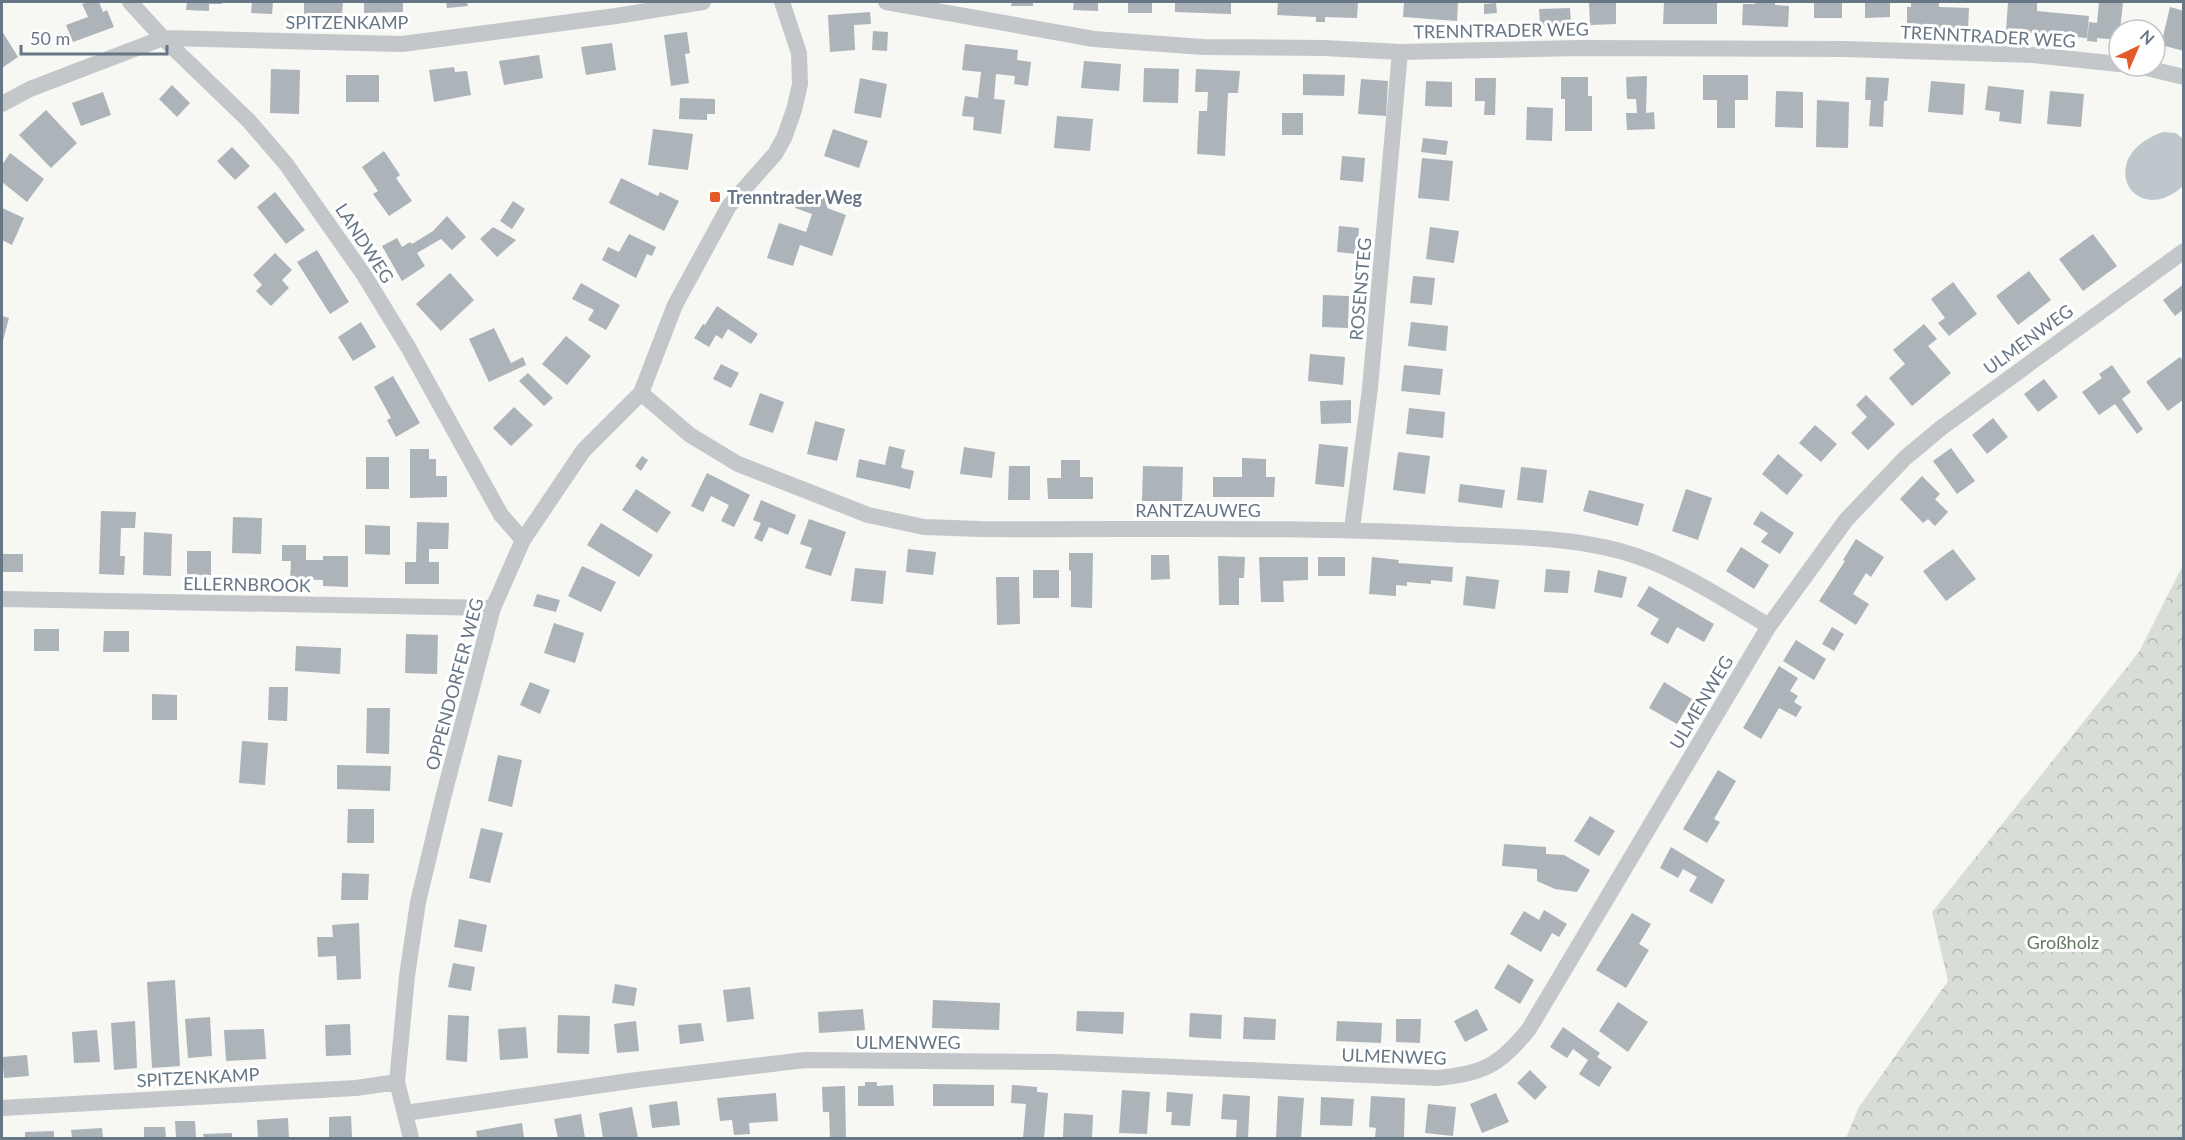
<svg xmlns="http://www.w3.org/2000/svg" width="2185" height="1140" font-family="Lato,sans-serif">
	<defs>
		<pattern id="forest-crowns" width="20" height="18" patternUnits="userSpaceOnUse" patternTransform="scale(1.5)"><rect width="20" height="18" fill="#d8ded5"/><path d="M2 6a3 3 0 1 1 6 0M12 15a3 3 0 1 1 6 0" fill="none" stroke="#b3b9b2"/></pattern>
	</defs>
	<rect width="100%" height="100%" fill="#f7f7f4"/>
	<path fill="url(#forest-crowns)" d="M2183,568V1138H1846L1859,1107L1948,981L1932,912L2139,652L2181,569Z"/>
	<path fill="#bdc7cc" d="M2163,132L2176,133L2183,139V185C2179,191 2171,195 2164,198C2140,206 2119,187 2127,162C2133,146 2149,137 2163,132Z"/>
	<path fill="#acb3b9" d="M90,2H99L103,12L107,10L114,27L73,42L66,25L88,17L82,4Z
		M187,2H222V4H209V11L186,10Z
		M252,2H273L272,14L251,13Z
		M304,2H343L342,14H325V17H304Z
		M364,2H403V12L364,13Z
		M446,2H467L468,6L447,8Z
		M1012,2H1033V6H1011Z
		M1074,2H1098V11L1073,10Z
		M1128,2H1152V13H1128Z
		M1175,2H1231V14L1175,12Z
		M1278,2H1358L1357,18L1325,17V22H1316V17L1277,15Z
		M1404,2H1458L1457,21L1403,17Z
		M1589,2H1616V24L1590,25Z
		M1664,2H1717V24H1663Z
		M1755,2H1775V5L1789,6L1788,27L1742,25L1743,4H1755Z
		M1814,2H1842V18H1814Z
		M1865,2H1890V17L1865,18Z
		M1911,2H1939V7L1969,8L1968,30L1907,29V7H1911Z
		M2008,2L2037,3V11L2089,16L2087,38L2006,31Z
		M2099,2H2123L2119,40L2097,38V42L2087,41L2089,22L2097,23Z
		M1496,3L1497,13L1484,14V4Z
		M2170,7L2184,11V51L2161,45Z
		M1570,8L1571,25L1540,26L1539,9Z
		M870,12L871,24L854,25L855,50L830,52L828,15Z
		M2,31L18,57L2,68Z
		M873,31L888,32L887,51L872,50Z
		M687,32L690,53L685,54L689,83L671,86L664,35Z
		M612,43L616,70L586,75L581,47Z
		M965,44L1018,50L1017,60L1031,62L1028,86L1014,84L1015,76L996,74L994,99L1005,100L1001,134L973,130L974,117L962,116L965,96L978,98L981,72L962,70Z
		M539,55L543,78L504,85L499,61Z
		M1084,61L1121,64L1119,91L1081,88Z
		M454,67L455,72L467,71L471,95L434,102L429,70Z
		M1144,68L1179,69L1178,103L1143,102Z
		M271,69L300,70L299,114L270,113Z
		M1196,69L1240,71L1238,93H1228L1225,156L1197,154L1199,111H1207L1208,92H1195Z
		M1303,74L1345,75L1344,96L1303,95Z
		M346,75H379V102H346Z
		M1703,75H1748V100H1735V128H1717V100H1703Z
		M1647,76L1646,113L1654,112L1655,129L1627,130L1626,113H1637L1636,99H1627L1626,77Z
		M1561,77H1588V96H1592V131H1565V99H1561Z
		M1866,77L1889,78L1887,101H1884L1883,127L1869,126L1871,100H1865Z
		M860,78L887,84L881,118L854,113Z
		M1475,78H1496L1495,115H1484L1485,101H1475Z
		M1361,79L1388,81L1386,116L1358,114Z
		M1426,81L1452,82V107L1425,106Z
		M1931,81L1965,84L1963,115L1928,112Z
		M172,85L190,103L177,117L159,99Z
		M1988,86L2024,90L2021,124L1999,121L2000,112L1985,110Z
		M1776,91L1803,92V128L1775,127Z
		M2050,91L2084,94L2081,127L2047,124Z
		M103,92L111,115L81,126L72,103Z
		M680,98L715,99V114H707V120L679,119Z
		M1817,100L1849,102L1848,148L1816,147Z
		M1527,107L1553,108L1552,141L1526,140Z
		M46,110L77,143L51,168L19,135Z
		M1282,113H1303V135H1282Z
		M1057,116L1093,119L1090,151L1054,148Z
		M653,129L693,134L688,170L648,165Z
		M833,129L868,141L859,168L824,156Z
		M1423,138L1448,141L1446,155L1421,152Z
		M232,147L250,166L235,180L217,161Z
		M384,151L400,175L396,178L412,201L389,216L373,194L378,191L362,167Z
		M10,153L44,179L27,202L2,182V165Z
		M1342,156L1365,158L1363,182L1340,180Z
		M1422,158L1453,161L1449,201L1418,198Z
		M621,178L658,196L660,192L679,201L664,231L609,203Z
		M802,189L830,199L827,208L846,215L832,256L800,245L793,266L767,258L779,223L806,232L812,214L795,208Z
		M275,192L305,230L286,244L257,207Z
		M513,201L525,209L512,229L500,221Z
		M2,208L24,218L12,245L2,240Z
		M447,216L466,237L452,250L441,239L417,253L425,266L402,281L382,246L397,238L402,247L410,242L412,244L433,231Z
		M1339,226L1359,228L1357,254L1337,252Z
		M493,227L516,240L497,257L480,239Z
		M1430,227L1459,231L1454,263L1426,259Z
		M629,234L656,247L652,256L647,254L636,278L602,260L608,247L619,252Z
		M2093,234L2117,266L2083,291L2059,259Z
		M317,250L349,302L330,314L297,262Z
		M275,253L292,270L282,280L289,288L271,306L256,291L262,285L253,275Z
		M2029,271L2051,300L2018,325L1996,296Z
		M450,273L474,300L441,331L416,304Z
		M1413,276L1435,278L1432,305L1410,303Z
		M1953,282L1977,314L1949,336L1938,323L1945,318L1931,299Z
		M581,283L620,305L606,330L588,320L594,310L572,299Z
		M2184,284V309L2175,316L2163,300Z
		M1323,295L1349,296L1348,328L1322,327Z
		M717,306L758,334L751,344L728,329L722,339L716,335L709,347L694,338L703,324L705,325Z
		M2,316L9,318L2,344Z
		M361,322L376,347L353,361L338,337Z
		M1411,322L1448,326L1446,351L1408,346Z
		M1924,324L1937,339L1928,346L1951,373L1912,406L1889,378L1905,364L1893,350Z
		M494,328L511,363L523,357L526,365L489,382L469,339Z
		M566,336L591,356L567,385L542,364Z
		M1310,354L1345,357L1343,385L1308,381Z
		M2180,357L2184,362V399L2168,411L2146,382Z
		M721,364L739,373L731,388L713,379Z
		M1404,365L1443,369L1440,395L1401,391Z
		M2112,365L2131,392L2122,399L2143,429L2137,434L2115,404L2099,415L2082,392L2102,378L2099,374Z
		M528,373L553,398L544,406L519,381Z
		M393,376L420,423L396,437L387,420L391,418L374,387Z
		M2044,379L2058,397L2038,412L2024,394Z
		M760,393L784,402L773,433L749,425Z
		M1866,395L1895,424L1868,450L1851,433L1867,417L1856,405Z
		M1351,400V423L1321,424L1320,401Z
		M514,407L533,425L511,446L493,428Z
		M1409,408L1445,412L1443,438L1406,434Z
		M1993,418L2008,437L1987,454L1972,435Z
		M815,421L845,429L837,461L807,454Z
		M1815,425L1837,444L1821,462L1799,443Z
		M1319,444L1348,447L1344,487L1315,484Z
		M889,446L905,450L901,468L914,471L910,489L856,477L859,459L885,465Z
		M964,447L995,452L992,478L960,474Z
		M1951,448L1975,481L1957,494L1933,461Z
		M410,449H429V459H436V476H447V497L410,498Z
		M1398,452L1430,456L1425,494L1393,490Z
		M1778,454L1803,475L1787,495L1762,474Z
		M642,456L648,460L641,471L635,466Z
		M366,457H389V489H366Z
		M1242,458L1266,459V477H1275L1274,497H1213V477H1242Z
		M1061,460H1080V477H1093V499H1048L1047,478H1061Z
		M1009,466H1030V500H1008Z
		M1143,466L1183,467L1182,501H1142Z
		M1521,467L1547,470L1543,503L1517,500Z
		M707,473L750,495L734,527L721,521L729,505L711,496L703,512L691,506Z
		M1922,476L1940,494L1935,499L1948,512L1935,526L1928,519L1923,523L1900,499Z
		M1460,484L1505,490L1502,508L1458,502Z
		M636,489L671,512L657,533L622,510Z
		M1686,489L1712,498L1698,540L1672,531Z
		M1589,490L1644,504L1638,526L1583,511Z
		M761,500L796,515L788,535L769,527L762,542L754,538L761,523L753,520Z
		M101,511L136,512L135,528H121L120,556H125L124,575L99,574Z
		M1761,511L1794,533L1780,554L1761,542L1768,533L1753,524Z
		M233,517L262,518L261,554L232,553Z
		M809,519L846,532L831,576L805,568L812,548L800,544Z
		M417,522L449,523L448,549H429V562H439V584H405V562H416Z
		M601,523L653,555L639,577L587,545Z
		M365,525L390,526V555L365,554Z
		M144,532L172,534L171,576L143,575Z
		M1856,539L1884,557L1871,577L1866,573L1853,594L1869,604L1856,625L1819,601L1845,561L1843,560Z
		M282,545H306V560H323V556H348V587L323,586V580L290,579L291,561H282Z
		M1741,547L1769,565L1754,589L1726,571Z
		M908,549L936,552L933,575L906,572Z
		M1953,549L1976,579L1946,601L1923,571Z
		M187,551H211V575H187Z
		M1069,553H1093L1092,608L1071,607V571L1069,570Z
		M2,554H23V572H2Z
		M1151,555H1169L1170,579L1151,580Z
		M1218,556L1245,557L1244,578H1239V605H1219Z
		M1259,557H1308V580L1283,581L1284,602H1261Z
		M1318,557H1345V576H1318Z
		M1372,557L1399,560L1398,563L1453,567L1452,582L1431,580V584L1407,582V586L1396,585V596L1369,594Z
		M582,566L616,582L601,612L568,596Z
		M855,568L886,571L883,604L851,601Z
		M1546,569L1570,571L1568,593L1544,592Z
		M1033,570H1059V598H1033Z
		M1598,570L1627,577L1622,598L1594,592Z
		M1466,576L1499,580L1495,609L1463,605Z
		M996,577H1019L1020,624L997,625Z
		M1649,586L1714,624L1704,642L1677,627L1668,644L1650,634L1659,619L1637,606Z
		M537,594L560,600L556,612L533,606Z
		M554,623L584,633L575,663L544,653Z
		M1832,627L1844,634L1834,651L1822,644Z
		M34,629H59V651H34Z
		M104,631H129V652H103Z
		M406,634L438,635L437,674L405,673Z
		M1796,640L1826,659L1814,680L1783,661Z
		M296,646L341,648L340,674L295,671Z
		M1779,666L1798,678L1790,691L1798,696L1794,702L1802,707L1796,717L1779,708L1761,739L1743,728Z
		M530,682L550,690L540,714L520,705Z
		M1664,682L1692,699L1677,724L1649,708Z
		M269,687H288L287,721L268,720Z
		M152,694L177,695V720H152Z
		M367,708H390L389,754L366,753Z
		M242,741L268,743L265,785L239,783Z
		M498,755L522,760L512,807L488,801Z
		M337,765L391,766L390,791L337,789Z
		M1718,770L1736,781L1714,819L1720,822L1707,843L1683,829Z
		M348,809H374V843H347Z
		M1590,816L1615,831L1599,856L1574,841Z
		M481,828L503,833L490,883L469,878Z
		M1504,844L1546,847V854L1564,855L1590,870L1577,892L1555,889L1537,881V869L1502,866Z
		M1671,847L1725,880L1712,904L1689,891L1697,877L1683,869L1678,878L1660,868Z
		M342,873L369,874L368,900H341Z
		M1544,910L1567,924L1559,937L1552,933L1541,952L1510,934L1524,911L1539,920Z
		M1632,913L1651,924L1639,944L1649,950L1626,988L1596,970Z
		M459,919L487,925L482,952L454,947Z
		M359,923L361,979L337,980L336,956L318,957L317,937H333L332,925Z
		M453,963L475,967L471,991L448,987Z
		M1508,964L1534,980L1520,1004L1494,988Z
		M175,980L180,1066L152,1068L147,982Z
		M615,984L637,988L634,1006L612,1003Z
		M750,987L754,1019L727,1022L723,990Z
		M933,1000L1000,1003L999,1030L932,1028Z
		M1618,1002L1648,1022L1628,1052L1599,1031Z
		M863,1009L865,1030L819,1033L818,1012Z
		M1477,1009L1488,1030L1465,1042L1454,1021Z
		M1077,1011L1124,1012L1123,1034L1076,1031Z
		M1190,1013L1222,1015L1221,1039L1189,1037Z
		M448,1015L469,1016L467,1062L446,1060Z
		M558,1015L590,1016L589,1054L557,1053Z
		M210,1017L212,1056L188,1058L185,1019Z
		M1244,1017L1276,1019L1275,1040L1243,1039Z
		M1396,1019H1421L1420,1043L1396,1042Z
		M135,1021L137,1068L114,1070L111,1023Z
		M636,1021L639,1051L617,1053L614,1024Z
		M1337,1021L1382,1023L1381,1043L1336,1041Z
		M701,1023L704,1041L680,1044L678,1025Z
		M350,1024L351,1055L326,1056L325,1025Z
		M526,1027L528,1058L500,1060L498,1029Z
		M1563,1027L1600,1053L1597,1057L1612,1067L1599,1087L1579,1074L1588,1060L1573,1049L1567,1058L1550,1047Z
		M264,1029L266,1059L226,1061L224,1030Z
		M97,1030L100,1062L74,1063L72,1032Z
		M27,1055L29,1076L4,1078L2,1057Z
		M1530,1070L1547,1087L1535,1100L1517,1083Z
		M865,1082H877V1086L893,1085L894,1106H858V1086H865Z
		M933,1084L994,1085V1106H933Z
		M1012,1085L1037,1087V1092L1048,1093L1044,1138H1023L1026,1104L1011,1103Z
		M845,1086L846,1138H830L829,1112H823L822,1087Z
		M1122,1090L1150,1092L1147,1134L1119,1133Z
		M1167,1092L1193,1094L1190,1126L1171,1125L1172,1112H1166Z
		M776,1093L778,1121L749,1123L750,1134L734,1135L732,1120L720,1121L717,1098Z
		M1496,1093L1509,1122L1482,1133L1470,1104Z
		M1223,1094L1250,1096L1248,1138H1236L1237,1120L1221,1119Z
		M1278,1096L1304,1098L1301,1138H1276Z
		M1371,1096L1405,1098L1404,1138H1375L1376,1128L1369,1127Z
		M1321,1097L1354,1099L1352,1126L1320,1125Z
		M677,1101L680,1125L652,1128L649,1105Z
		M1428,1104L1456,1107L1453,1136L1425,1133Z
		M632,1107L638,1138H603L599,1113Z
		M1064,1113L1093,1115L1092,1138H1063Z
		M581,1114L585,1138H558L554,1119Z
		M351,1116L352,1137L329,1138V1117Z
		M288,1118L289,1138H258L257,1120Z
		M175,1121H195L196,1138H176Z
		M522,1123L524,1138H477L476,1131Z
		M144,1127H165L166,1138H144Z
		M102,1128L103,1138H72L71,1130Z
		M54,1131V1138H25V1132Z
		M232,1133V1138H204L203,1134Z"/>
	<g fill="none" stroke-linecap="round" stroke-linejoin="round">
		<path stroke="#c3c7ca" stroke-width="16" d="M130,2L163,38L249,121L286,164L364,275L408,347L501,515L523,540
			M886,2L1094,39L1203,47L1324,48L1400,52L1580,48L1845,49L2033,55L2119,64
			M2138,66L2184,77
			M2,104L30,89L163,38L402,44L616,16L703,2
			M641,393L690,435L738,464L868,515L924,527L981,529C1136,530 1290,526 1444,534C1501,537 1565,536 1620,551C1673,565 1722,598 1769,626
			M1352,529L1370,388L1400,52
			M2,599L493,608
			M2,1108L356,1088L397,1082
			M405,1113L637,1080L805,1060L1055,1062L1437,1078C1483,1074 1500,1065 1529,1029L1769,626L1846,520L1905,458L1941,428L2184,251
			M411,1138L397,1082L407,976L418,902L443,798L493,608L523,540L583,451L641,393L675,305L729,206L775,154L784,138L794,110L800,84L799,53L782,2"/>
	</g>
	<rect fill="#e35c28" stroke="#fff" stroke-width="2" x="709" y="191" width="12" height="12" rx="3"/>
	<g text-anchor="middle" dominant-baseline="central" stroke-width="6" stroke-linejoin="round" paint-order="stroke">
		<g font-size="18" fill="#667685" stroke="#fff">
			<text x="347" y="22">SPITZENKAMP</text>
			<text transform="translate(1501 30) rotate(-1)">TRENNTRADER WEG</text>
			<text transform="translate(1988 36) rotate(3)">TRENNTRADER WEG</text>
			<text transform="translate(365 243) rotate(57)">LANDWEG</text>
			<text transform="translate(1360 289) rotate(-85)">ROSENSTEG</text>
			<text transform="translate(2028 339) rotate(-36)">ULMENWEG</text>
			<text x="1198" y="510">RANTZAUWEG</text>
			<text transform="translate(247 584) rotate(1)">ELLERNBROOK</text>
			<text transform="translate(454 684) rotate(-75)">OPPENDORFER WEG</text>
			<text transform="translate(1701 702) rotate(-59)">ULMENWEG</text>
			<text x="908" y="1042">ULMENWEG</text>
			<text transform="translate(1394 1056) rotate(2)">ULMENWEG</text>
			<text transform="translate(198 1077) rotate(-3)">SPITZENKAMP</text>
		</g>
		<g font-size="18" font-weight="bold" fill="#667685" stroke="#fff" text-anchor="start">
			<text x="727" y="197">Trenntrader Weg</text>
		</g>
		<g font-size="18" fill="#657761" stroke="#fff">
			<text x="2063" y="942">Großholz</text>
		</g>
	</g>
	<rect width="2185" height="1140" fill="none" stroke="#667685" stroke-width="6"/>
	<g transform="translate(2137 48) rotate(44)"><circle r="28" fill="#ffffff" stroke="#c2c8ce" stroke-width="1.5"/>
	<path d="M0-4.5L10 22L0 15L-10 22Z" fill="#e35c28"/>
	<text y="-9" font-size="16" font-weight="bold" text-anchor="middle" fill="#667685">N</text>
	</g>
	<path d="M21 45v9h146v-9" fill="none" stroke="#667685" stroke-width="3"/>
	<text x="30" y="45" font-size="18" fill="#667685" stroke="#ffffff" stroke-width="4.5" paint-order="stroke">50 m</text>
</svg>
